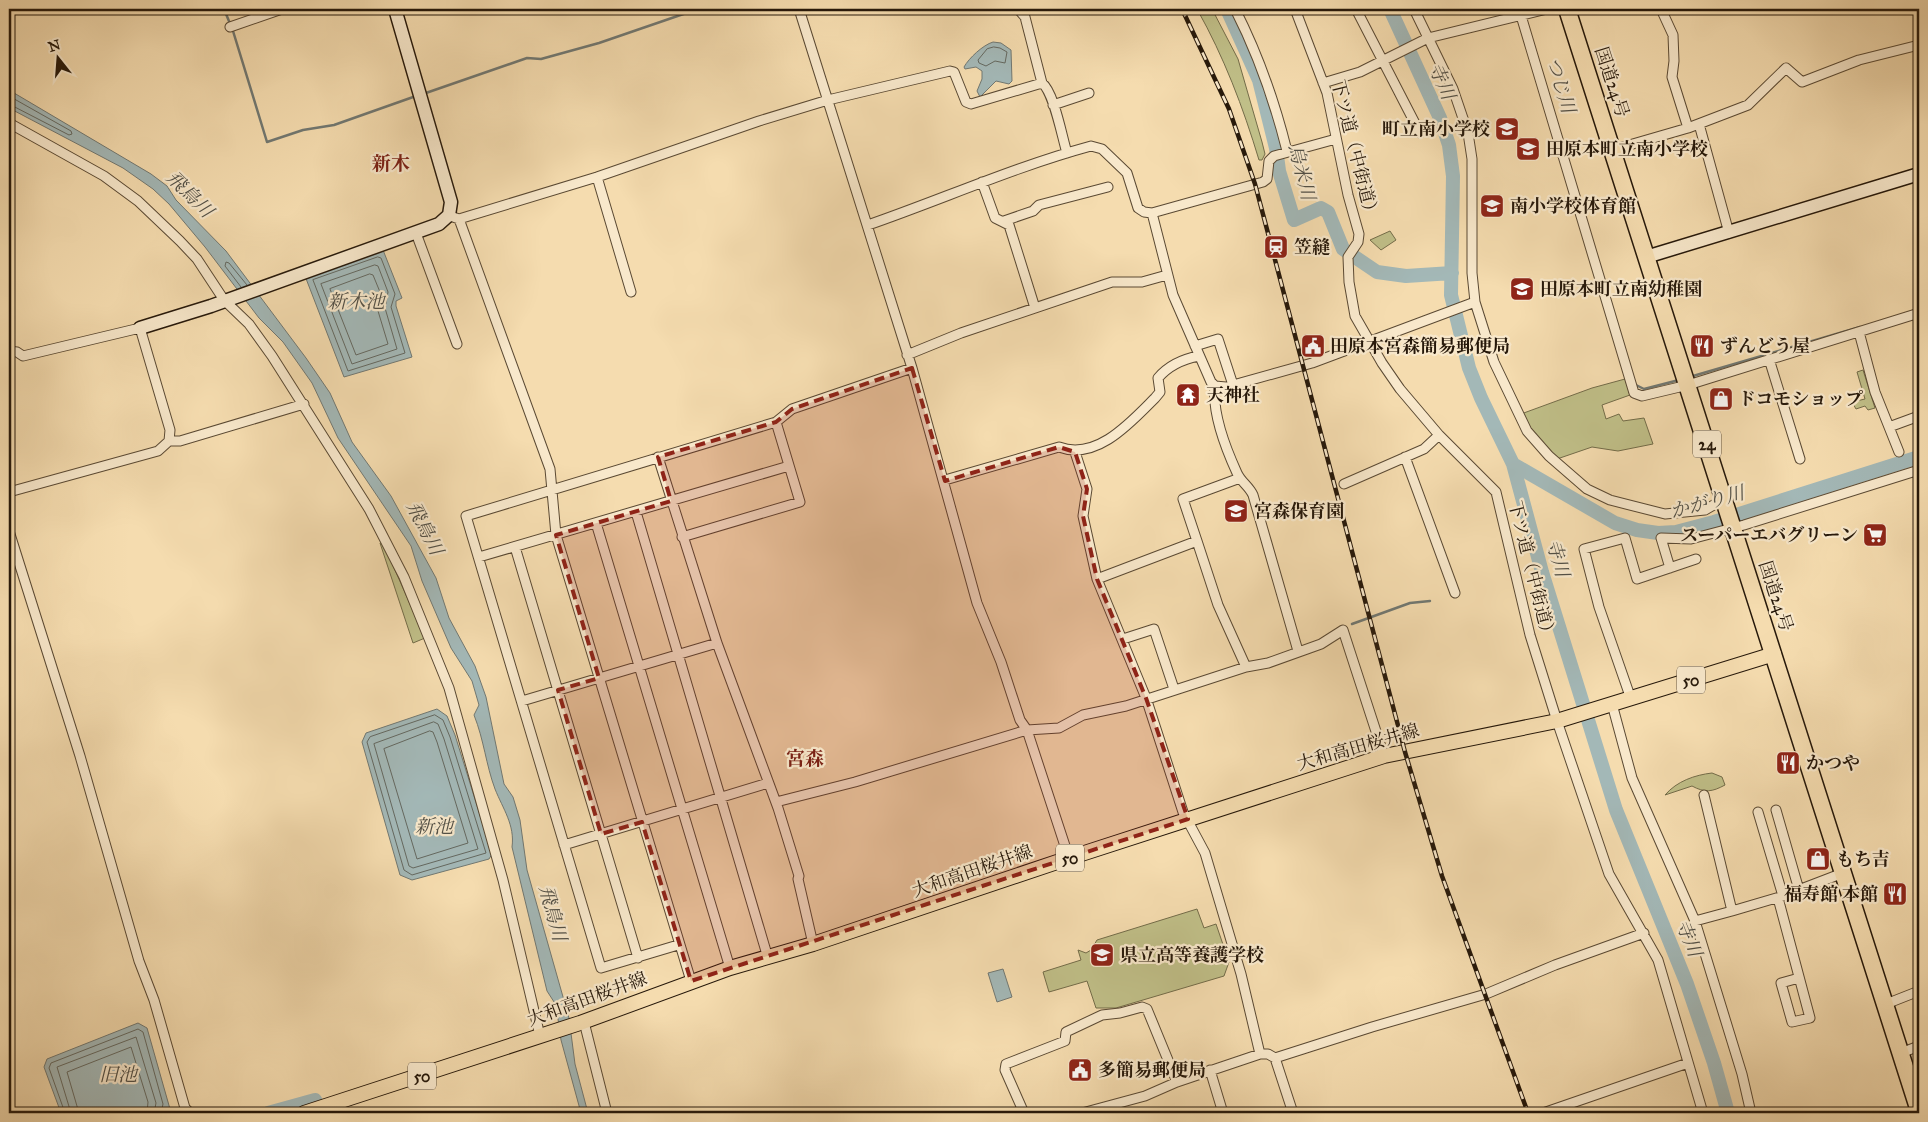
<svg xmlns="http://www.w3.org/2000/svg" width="1928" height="1122" font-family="'IM FELL Great Primer','Noto Serif JP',serif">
	<rect width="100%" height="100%" fill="#f5dcaf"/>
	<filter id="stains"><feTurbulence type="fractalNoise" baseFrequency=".004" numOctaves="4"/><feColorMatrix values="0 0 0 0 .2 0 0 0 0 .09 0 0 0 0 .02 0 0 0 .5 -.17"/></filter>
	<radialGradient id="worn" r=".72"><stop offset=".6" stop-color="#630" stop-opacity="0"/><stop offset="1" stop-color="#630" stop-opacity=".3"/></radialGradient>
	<path fill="#c0bf88" stroke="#736c49" d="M1197,9H1212L1238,59L1262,142L1265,154L1262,160H1259C1243,107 1224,57 1197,9Z
		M1390,231L1396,240L1381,250L1370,240Z
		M1863,370L1875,408L1868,410L1865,406L1856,409L1852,402L1865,399L1857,372Z
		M1625,379L1630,395L1602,405L1606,419L1619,414L1623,421L1644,418L1653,444L1618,451L1592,447L1557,459L1526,424L1521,414L1592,388Z
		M380,543H383L425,638L413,643Z
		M1712,773L1722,777L1725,785C1712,792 1705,793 1692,786L1665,795C1677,781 1695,775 1712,773Z
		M1197,909L1204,928L1216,924L1229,962L1224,976L1116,1008H1096L1087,981L1049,992L1043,972L1081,960L1078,950L1086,953L1091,950L1097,940Z"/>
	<path fill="#a3b8b7" stroke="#717872" d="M993,42L1001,43L1011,50L1012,81L1009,84L996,81L980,97L977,91L982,79V71L976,67L965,69L964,67C969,58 983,45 993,42Z
		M9,90L151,174L167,186L176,200L226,251L306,358L330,393L352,442L391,496L436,578L449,618L475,666L486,697L504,784L513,797L520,820L527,870L569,1018L575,1064L588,1113H581L561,1040L556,1005L547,991L512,847C515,825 503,809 495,789C486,765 484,740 474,715L479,705L472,681L451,648L422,581L411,546L338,438L312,383L283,342L259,318L205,247L169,204L153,189L123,168L9,108Z
		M383,250L402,298L396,301V306L412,357L344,377L305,276Z
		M437,709L447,716L455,735L492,854L489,859L412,880L400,875L362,742L366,733Z
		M1003,969L1012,997L997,1002L988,973Z
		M138,1023L147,1028L170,1109L165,1111L166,1113H61L44,1067L47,1059Z"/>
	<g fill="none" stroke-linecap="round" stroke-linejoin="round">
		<path stroke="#646860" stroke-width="1" d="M994,47L1000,48L1007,52L1005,63L995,61L986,66L979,63L978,60L987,49Z
			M9,96L71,131L72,134L69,135L9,104
			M378,257L381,258L395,294L391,307L405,353L348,371L313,280Z
			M375,265L378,266L388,292L385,308L397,349L352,364L321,284Z
			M370,274L373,275L380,292L378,311L388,344L356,355L330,289Z
			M241,287L225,266L226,262L229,263L247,285
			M435,715L443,720L450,737L486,853L412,875L404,870L367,742L370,737Z
			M434,722L438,724L444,739L478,849L413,868L409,866L374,744Z
			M430,731L433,732L437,742L468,843L417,859L384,749Z
			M65,1113L49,1068L51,1063L138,1029L143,1032L163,1104L161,1113
			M71,1113L57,1067L136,1037L156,1103L154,1113
			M79,1113L67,1072L131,1047L148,1102L147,1113"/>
		<path stroke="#717872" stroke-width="2.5" d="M224,9L233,31L267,142L303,130L334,125L416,96
			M423,94L527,58L541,59L599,43L698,9
			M1693,376L1860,327
			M1636,385L1644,389L1679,380
			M1352,624L1410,603L1430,601"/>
		<path stroke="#a3b8b7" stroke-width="14" d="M1227,9L1259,80L1276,148L1279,171L1294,220L1321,208L1328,212L1343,249L1377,272L1406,276L1452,273
			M1390,9L1440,118L1449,145L1453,176L1451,295L1469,368L1481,398L1513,464L1542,572L1616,810L1687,984L1714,1063L1728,1113
			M1513,464L1615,523L1637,530L1658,533L1676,532L1714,522L1919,457
			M268,1113L315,1100L316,1102"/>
		<defs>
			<path id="street" d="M799,9L912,368L977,603L1001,662L1020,720L1027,730L1069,858
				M1018,9L1025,17L1042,83
				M1235,9C1258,54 1275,103 1287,151
				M1295,9L1327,93L1348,195L1359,234L1358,242L1348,257L1349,282L1355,316L1382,363L1400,389L1439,435L1496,492L1530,635L1557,721L1609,874L1658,960L1703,1113
				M1356,9L1420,133
				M1414,9L1453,89L1468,133L1472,159V273L1475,302L1494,362L1527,431L1549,456L1587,489L1610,500L1665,514L1705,510L1724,499
				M1519,9L1634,393L1642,396L1688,385L1919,313
				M1661,9L1673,35L1674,61L1672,77L1688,128
				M230,27L282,9
				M1323,83L1360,72L1428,38L1547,9
				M1053,105L1089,93
				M9,123L104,176L138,201L180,241L197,259L224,300L249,324L272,356L369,509L404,577L449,688L503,880L540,1036
				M1699,124L1729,233
				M1612,150L1688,128L1748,105L1786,68L1802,82L1859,60L1919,45
				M597,177L631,292
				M982,182L995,218L1009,225L1035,308
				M1152,213L1173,295L1211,382L1215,386L1226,387L1312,363L1475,302
				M453,217L459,219L597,177L759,121L828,100L950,71L954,72L966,102L971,104L1042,83C1054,92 1062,137 1067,153
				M459,219L550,469L556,535L691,981
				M1004,221L1033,211L1039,205L1108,187
				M868,225C943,199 1014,167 1091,146L1102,149L1127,173L1138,208L1144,212L1152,213L1263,182L1267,179L1269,161L1274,156L1336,139
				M416,233L457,344
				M1859,332L1875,392L1899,452
				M1195,346L1218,339L1233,385
				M9,351L17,352L23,356L140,328L170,430L169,441L158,451L9,492
				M907,355L961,333L1112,282H1142L1167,275
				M1769,359L1800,459
				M1215,386C1212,412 1226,449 1237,473C1241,482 1249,486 1253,495L1298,651
				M1889,427L1919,416
				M169,441H180L304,404
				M1075,452L1087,489L1083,516L1097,579L1146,698L1183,812L1205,853L1241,974L1260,1054
				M658,457L717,643L778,808L799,876L798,879L813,944
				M1405,457L1455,593
				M945,480L1059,447C1097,461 1131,422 1155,398L1160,392L1158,378C1169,365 1183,359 1199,356
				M1344,484L1424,449L1439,435
				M636,512L768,958
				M596,523L730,968
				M9,531L80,756L139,961L154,1000L185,1108L190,1113
				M682,537L800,502L776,422
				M1197,541L1183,499L1240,478
				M515,547L638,958
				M479,557L789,466
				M1670,568L1661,538L1691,539L1744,525L1919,470
				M1097,579L1197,541L1218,605L1246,667
				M1123,639L1154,629L1174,689
				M1631,699L1599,607L1584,549L1625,538L1637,579L1696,559
				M522,701L717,643
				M1612,704L1632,778L1695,921L1742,1074L1751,1113
				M1704,795L1732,911L1783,896L1843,873
				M776,802L855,782L1027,730L1059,728L1083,715L1126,706L1246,667L1268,663L1321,644L1343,630L1384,756
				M1776,810L1799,890
				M1758,812L1783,896
				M564,845L768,783
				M1778,898L1810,1018L1792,1022L1781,983L1799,978
				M1695,921L1732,911
				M678,945L601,968L466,516L776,422L792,409L912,368
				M1886,1004L1919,991
				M584,1022L607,1113
				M1901,1053L1919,1046
				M1275,1058L1372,1027L1486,994L1555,965L1644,933
				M1210,1070L1223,1113
				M1024,1113L1005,1070L1006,1064L1065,1041L1066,1032L1102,1015L1120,1013L1142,1007L1147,1009L1177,1082
				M1082,1113L1145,1096L1177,1082L1260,1054H1268L1275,1058L1293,1113
				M1543,1113L1688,1063"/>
			<path id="secondary" d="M1646,257L1919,174
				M140,328L211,306L439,224L449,215L451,202L395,9"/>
			<path id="primary" d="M304,1113L580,1023L730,968L813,944L1069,858L1384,756L1557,721L1774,654"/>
			<path id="highway" d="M1567,9L1919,1111"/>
		</defs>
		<use href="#street" stroke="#5a4933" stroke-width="11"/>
		<use href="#secondary" stroke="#26180a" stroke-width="15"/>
		<use href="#primary" stroke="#26180a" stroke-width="16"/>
		<use href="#highway" stroke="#26180a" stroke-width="19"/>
		<use href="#street" stroke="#f8e8cb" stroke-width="9"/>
		<use href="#secondary" stroke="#f8e8cb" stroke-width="12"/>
		<use href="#primary" stroke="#f5dcaf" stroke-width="14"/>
		<use href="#highway" stroke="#f5dcaf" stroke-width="16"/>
		<defs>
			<path id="rail" d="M1182,9L1229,109L1255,184L1405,752L1442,876L1528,1113"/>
		</defs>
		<use href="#rail" stroke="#26180a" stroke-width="4.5"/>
		<use href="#rail" stroke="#f8e8cb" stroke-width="2.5" stroke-dasharray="8" stroke-linecap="butt"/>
	</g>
	<path fill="#8f2418" fill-opacity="0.2" stroke="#8f2418" stroke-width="4" stroke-dasharray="10 6" stroke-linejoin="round" d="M912,368L945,481L1059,447L1075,452L1087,489L1083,516L1097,579L1146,698L1188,819L691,981L642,822L601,834L558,690L599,678L556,535L671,501L658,457L776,422L792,409Z"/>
	<defs>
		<symbol id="school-square" viewBox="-11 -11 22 22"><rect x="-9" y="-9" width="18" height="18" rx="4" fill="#8f2418" stroke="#f8e8cb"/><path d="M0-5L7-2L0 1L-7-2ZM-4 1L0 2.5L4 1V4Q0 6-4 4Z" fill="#fff"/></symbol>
		<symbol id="station-square" viewBox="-11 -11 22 22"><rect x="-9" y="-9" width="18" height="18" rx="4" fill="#8f2418" stroke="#f8e8cb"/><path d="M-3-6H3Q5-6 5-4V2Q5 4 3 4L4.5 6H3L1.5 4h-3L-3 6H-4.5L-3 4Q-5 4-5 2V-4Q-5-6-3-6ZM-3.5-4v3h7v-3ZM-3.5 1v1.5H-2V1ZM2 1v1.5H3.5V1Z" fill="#fff"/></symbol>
		<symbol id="civic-square" viewBox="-11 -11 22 22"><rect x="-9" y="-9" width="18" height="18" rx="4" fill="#8f2418" stroke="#f8e8cb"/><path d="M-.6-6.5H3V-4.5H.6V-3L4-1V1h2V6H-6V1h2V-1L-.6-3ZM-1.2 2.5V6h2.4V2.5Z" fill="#fff"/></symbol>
		<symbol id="restaurant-square" viewBox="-11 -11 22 22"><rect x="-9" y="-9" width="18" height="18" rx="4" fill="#8f2418" stroke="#f8e8cb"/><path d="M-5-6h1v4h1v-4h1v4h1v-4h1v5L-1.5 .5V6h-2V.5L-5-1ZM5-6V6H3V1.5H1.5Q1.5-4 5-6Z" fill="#fff"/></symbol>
		<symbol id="temple-square" viewBox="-11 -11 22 22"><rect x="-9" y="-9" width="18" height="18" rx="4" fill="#8f2418" stroke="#f8e8cb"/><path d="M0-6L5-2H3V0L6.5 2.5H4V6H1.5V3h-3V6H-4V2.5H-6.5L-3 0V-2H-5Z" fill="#fff"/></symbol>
		<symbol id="shop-square" viewBox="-11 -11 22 22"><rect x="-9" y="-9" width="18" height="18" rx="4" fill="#8f2418" stroke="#f8e8cb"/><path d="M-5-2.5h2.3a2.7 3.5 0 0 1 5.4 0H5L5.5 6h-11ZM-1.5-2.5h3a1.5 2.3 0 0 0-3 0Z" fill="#fff"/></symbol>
		<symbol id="supermarket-square" viewBox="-11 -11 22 22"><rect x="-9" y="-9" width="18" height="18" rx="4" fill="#8f2418" stroke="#f8e8cb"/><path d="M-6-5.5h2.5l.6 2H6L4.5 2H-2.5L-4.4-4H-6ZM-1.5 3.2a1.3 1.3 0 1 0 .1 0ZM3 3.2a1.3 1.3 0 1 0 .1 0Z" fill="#fff"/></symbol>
	</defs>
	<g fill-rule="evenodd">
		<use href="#school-square" x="1493" y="115" width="28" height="28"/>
		<use href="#school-square" x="1514" y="135" width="28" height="28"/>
		<use href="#school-square" x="1478" y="192" width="28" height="28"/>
		<use href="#station-square" x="1262" y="233" width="28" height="28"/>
		<use href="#school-square" x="1508" y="275" width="28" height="28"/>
		<use href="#civic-square" x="1299" y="332" width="28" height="28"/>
		<use href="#restaurant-square" x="1688" y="332" width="28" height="28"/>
		<use href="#temple-square" x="1174" y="381" width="28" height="28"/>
		<use href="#shop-square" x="1707" y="385" width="28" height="28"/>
		<use href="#school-square" x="1222" y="497" width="28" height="28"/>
		<use href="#supermarket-square" x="1861" y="521" width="28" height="28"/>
		<use href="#restaurant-square" x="1774" y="749" width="28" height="28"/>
		<use href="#shop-square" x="1804" y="845" width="28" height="28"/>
		<use href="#restaurant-square" x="1881" y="880" width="28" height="28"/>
		<use href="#school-square" x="1088" y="941" width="28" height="28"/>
		<use href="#civic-square" x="1066" y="1056" width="28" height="28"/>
	</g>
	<g text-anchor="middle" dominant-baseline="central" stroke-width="4.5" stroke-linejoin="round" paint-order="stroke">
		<g fill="#f8e8cb" stroke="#655644" stroke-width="1">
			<rect x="1693" y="430.5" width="28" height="27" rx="4"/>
			<rect x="1677" y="666.5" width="28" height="27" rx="4"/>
			<rect x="1056" y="844.5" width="28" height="27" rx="4"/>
			<rect x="408" y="1062.5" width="28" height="27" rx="4"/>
		</g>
		<g font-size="16" font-weight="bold" fill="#26180a">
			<text x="1707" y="444">24</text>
			<text x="1691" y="680">50</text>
			<text x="1070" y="858">50</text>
			<text x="422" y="1076">50</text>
		</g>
		<g font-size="18" fill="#26180a" stroke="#f8e8cb">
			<text transform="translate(1612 82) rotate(72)">国道24号</text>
			<text transform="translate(1355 150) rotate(76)">下ツ道（中街道）</text>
			<text transform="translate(1532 571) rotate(76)">下ツ道（中街道）</text>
			<text transform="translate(1776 596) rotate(72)">国道24号</text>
			<text transform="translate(1358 747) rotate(-16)">大和高田桜井線</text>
			<text transform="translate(972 871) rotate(-19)">大和高田桜井線</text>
			<text transform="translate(587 999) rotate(-20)">大和高田桜井線</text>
		</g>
		<g font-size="18" font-weight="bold" fill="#26180a" stroke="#f8e8cb" text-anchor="start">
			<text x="1490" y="129" text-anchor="end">町立南小学校</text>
			<text x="1546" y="149">田原本町立南小学校</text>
			<text x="1510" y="206">南小学校体育館</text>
			<text x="1294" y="247">笠縫</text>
			<text x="1540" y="289">田原本町立南幼稚園</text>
			<text x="1330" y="346">田原本宮森簡易郵便局</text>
			<text x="1720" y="346">ずんどう屋</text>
			<text x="1206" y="395">天神社</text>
			<text x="1738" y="399">ドコモショップ</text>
			<text x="1254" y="511">宮森保育園</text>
			<text x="1858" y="535" text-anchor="end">スーパーエバグリーン</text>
			<text x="1806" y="763">かつや</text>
			<text x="1836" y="859">もち吉</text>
			<text x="1878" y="894" text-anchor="end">福寿館 本館</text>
			<text x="1120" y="955">県立高等養護学校</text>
			<text x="1098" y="1070">多簡易郵便局</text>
		</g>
		<g font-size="19" font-style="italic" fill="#525047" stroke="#f8e8cb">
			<text transform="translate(1442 81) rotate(66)">寺川</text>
			<text transform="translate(1561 85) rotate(73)">つじ川</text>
			<text transform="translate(1302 172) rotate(76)">烏米川</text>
			<text transform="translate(190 194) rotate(45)">飛鳥川</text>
			<text x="356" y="301">新木池</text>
			<text transform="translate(1707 502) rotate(-15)">かがり川</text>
			<text transform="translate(425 528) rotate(63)">飛鳥川</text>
			<text transform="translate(1558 558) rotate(74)">寺川</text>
			<text x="434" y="826">新池</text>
			<text transform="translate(553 913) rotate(75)">飛鳥川</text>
			<text transform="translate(1689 938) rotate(68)">寺川</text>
			<text x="118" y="1074">旧池</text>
		</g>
		<g font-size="19" font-weight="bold" fill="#7a1f14" stroke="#f8e8cb">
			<text x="391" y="163">新木</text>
			<text x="805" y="758">宮森</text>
		</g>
	</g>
	<rect width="1928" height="1122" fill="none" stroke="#f5dcaf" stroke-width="30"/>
	<rect x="10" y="10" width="1908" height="1102" fill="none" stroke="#26180a" stroke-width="2.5"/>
	<rect x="15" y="15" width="1898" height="1092" fill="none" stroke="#26180a"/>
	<g transform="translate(58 58) rotate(343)" stroke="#f8e8cb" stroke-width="4" paint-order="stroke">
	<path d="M0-4L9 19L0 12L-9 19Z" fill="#26180a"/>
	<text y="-8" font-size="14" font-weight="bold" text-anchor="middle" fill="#26180a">N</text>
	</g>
	<rect width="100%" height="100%" filter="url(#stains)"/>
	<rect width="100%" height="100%" fill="url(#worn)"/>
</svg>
